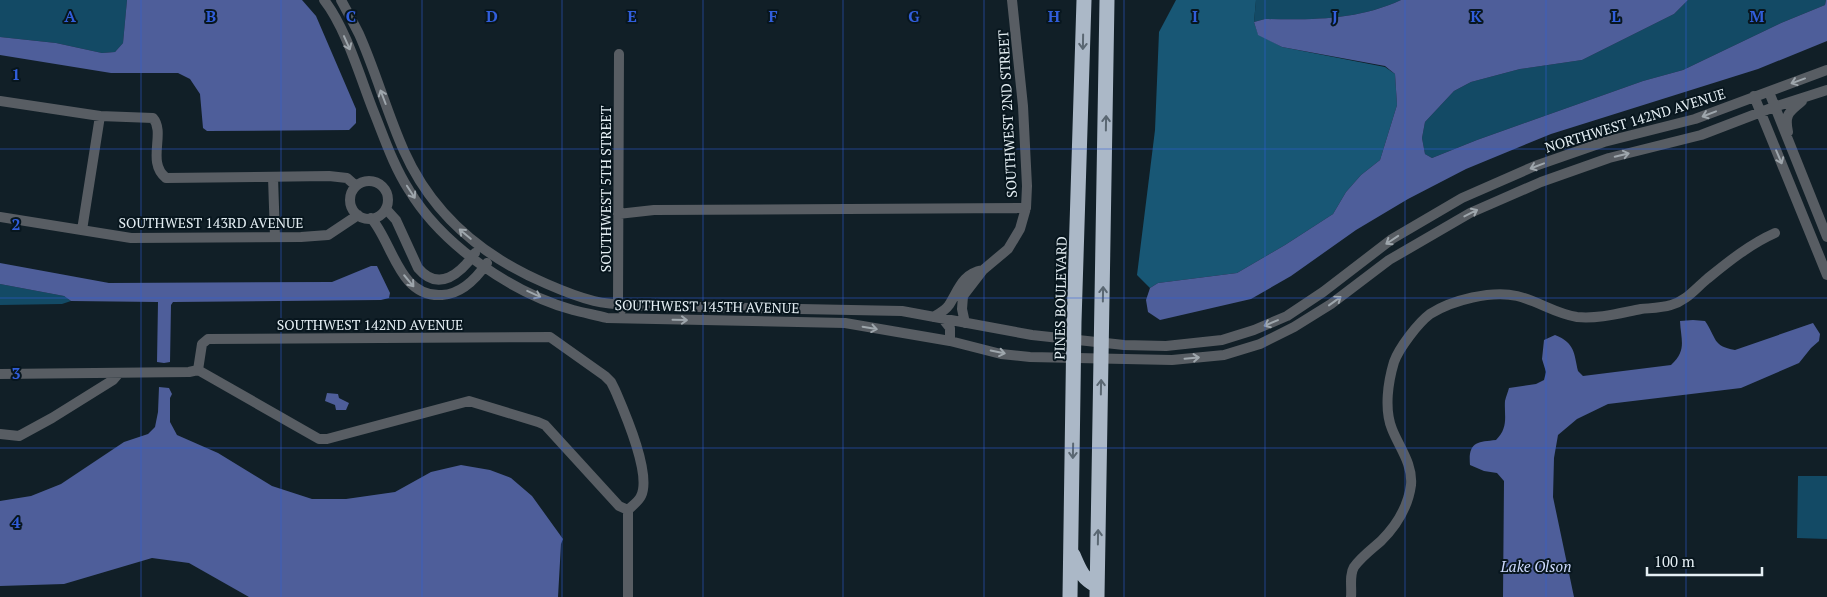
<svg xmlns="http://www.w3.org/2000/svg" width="1827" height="597" font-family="'PT Serif',serif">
	<rect width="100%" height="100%" fill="#111f27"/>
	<path fill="#134a65" d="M0,0H127L123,43L115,52L102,53L56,43L0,37Z
		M1256,0H1401C1358,20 1312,20 1265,19L1254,22Z
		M1688,0H1826L1825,5L1781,23L1683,70L1643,81L1477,140L1432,158L1425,154L1422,138L1425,122L1454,91L1471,82L1520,69L1582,60L1674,14Z
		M0,284L64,296L71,301L62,304L0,305Z
		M1798,476H1827V539L1797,538Z"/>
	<path fill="#185775" d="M1176,0H1256L1254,22L1258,34L1282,47L1385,67L1395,74L1397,105L1380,160L1361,175L1346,192L1333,214L1285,245L1237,273L1158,283L1150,288L1137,275L1155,130L1159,32Z"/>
	<path fill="#4e5e9a" d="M127,0H302L316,16L356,109V123L349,130L207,131L203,128L200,94L190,79L178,73H111L0,55V37L56,43L102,53L115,52L123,43Z
		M1401,0H1688L1674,14L1582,60L1520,69L1471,82L1454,91L1425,122L1422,138L1425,154L1432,158L1477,140L1643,81L1683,70L1781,23L1825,5L1826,0H1827V41L1758,69L1551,134L1466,169L1408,199L1356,230L1291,276L1251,299L1160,320L1148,312L1146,300L1150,288L1158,283L1237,273L1285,245L1333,214L1346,192L1361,175L1380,160L1397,105L1395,74L1385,66L1282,47L1258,35L1254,22L1265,19C1312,20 1358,20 1401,0Z
		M0,263L109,283L332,282L371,266H377L390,293L389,298L381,300L173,302L171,305L170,362L164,363L157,362L158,302L71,301L64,296L0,284Z
		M1693,320L1705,321C1717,338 1712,346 1735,350L1813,323L1820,334L1819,341L1811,348L1799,363L1741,388L1608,404L1577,419L1558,435L1554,458L1553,497L1574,597H1503L1504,481L1497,473L1484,471L1470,465C1468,442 1477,442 1496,440C1509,427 1504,416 1505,401C1506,396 1508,392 1509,388L1536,384L1544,380L1546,372L1542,359L1544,340L1555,335C1575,343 1574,353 1578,371L1583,376L1671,365C1687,350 1681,341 1680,321Z
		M159,387L169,388L172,394L170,398V422L177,435L218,453L272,486L312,499H346L395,492L431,472L461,465L490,470L511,478L532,496L563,539L561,544L558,597H249L189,563L152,558L64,584L0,586V501L31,496L61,484L124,442L148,434L155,427L158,412Z
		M327,393L338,394L339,398L349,403L346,410H336L335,405L325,401Z"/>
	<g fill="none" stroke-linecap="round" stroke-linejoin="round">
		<path stroke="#585d63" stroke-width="10" d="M324,0C346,28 360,77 373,110C384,137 393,165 409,190C442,245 512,293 573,310C584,313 596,315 607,318L845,323L950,341L1001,354L1030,357L1172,360L1224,355L1260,344L1294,327L1331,304L1389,260L1470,213L1541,182L1609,158L1701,135L1774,107L1827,90
			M341,0C347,11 353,22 359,34C376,72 387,113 404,151C433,216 483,257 547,284C563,291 578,297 594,301C610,305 627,305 643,306L902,311L1032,335L1124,345L1166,346L1222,340L1254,330L1287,316L1323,292L1392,239L1462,198L1535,166L1604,142L1695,119L1827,70
			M619,54L618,304L622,309
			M1769,92L1827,237
			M1754,96L1827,275
			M0,101L100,116L153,118C166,133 146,162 166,178L329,176L347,178L356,186
			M1788,132C1784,113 1790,112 1802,101
			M273,177L275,237
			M350 200a19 19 0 1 1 38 0a19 19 0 1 1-38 0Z
			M386,209L396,220L418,268C439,293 461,273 475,253
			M618,214L654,210L1026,208
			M0,217L131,238L301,237L328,235L358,215
			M371,218C393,243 399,298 442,295C462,294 476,279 487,263
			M82,230L100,116
			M933,317C938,314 945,311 949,305C959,289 962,274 983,270
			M942,318L950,328V341
			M965,323L962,309L963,296L983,270L1008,249L1020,229L1026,208L1027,186L1023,106L1012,0
			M198,370L202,344L208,339L550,337L605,376L611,382L615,390C624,411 652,474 641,496C639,501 632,506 628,510
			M198,370L319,439H327L469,401L538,422L545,425L619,506L628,510
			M0,374L189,372L198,370
			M0,434L19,436L52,418L113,380L119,373
			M628,510V597
			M1351,597C1352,588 1349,575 1354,567C1361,557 1372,549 1381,541C1396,526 1408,507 1411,485C1413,464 1399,447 1392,429C1384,409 1388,382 1394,362C1399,348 1418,323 1430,314C1452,300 1492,290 1517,296C1538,301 1556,314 1577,317C1599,319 1620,313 1641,309C1651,308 1661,308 1671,305C1686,301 1695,289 1707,279C1728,262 1750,244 1775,233"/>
		<path stroke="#abb8c7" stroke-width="15" d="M1073,555C1080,571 1082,578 1097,586
			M1070,597L1074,322L1084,0
			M1097,597L1107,0"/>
	</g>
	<defs><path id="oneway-shaft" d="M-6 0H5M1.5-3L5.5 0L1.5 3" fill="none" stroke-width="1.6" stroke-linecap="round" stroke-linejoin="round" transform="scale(1.25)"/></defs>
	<g stroke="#5a6772">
		<use href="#oneway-shaft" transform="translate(1083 42) rotate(91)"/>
		<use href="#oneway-shaft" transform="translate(1106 123) rotate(-89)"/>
		<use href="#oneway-shaft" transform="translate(1103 294) rotate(-89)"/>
		<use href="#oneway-shaft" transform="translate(1101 387) rotate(-89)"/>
		<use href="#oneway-shaft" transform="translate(1073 451) rotate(91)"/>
		<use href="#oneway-shaft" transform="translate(1098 537) rotate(-89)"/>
	</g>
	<g stroke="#9ea6ac">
		<use href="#oneway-shaft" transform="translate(347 43) rotate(66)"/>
		<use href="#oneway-shaft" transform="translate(1798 81) rotate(160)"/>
		<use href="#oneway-shaft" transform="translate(383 97) rotate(-111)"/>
		<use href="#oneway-shaft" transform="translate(1709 114) rotate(159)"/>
		<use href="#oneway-shaft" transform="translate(1622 155) rotate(-14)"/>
		<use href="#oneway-shaft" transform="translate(1779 157) rotate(67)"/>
		<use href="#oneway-shaft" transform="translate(1537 166) rotate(159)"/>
		<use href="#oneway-shaft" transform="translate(411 192) rotate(57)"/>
		<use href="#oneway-shaft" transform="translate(1471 213) rotate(-27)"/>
		<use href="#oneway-shaft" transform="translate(465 234) rotate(-140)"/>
		<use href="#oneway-shaft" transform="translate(1392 240) rotate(146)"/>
		<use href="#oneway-shaft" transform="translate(409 281) rotate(50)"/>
		<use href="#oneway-shaft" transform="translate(534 294) rotate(25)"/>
		<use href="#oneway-shaft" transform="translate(1335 301) rotate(-36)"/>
		<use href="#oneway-shaft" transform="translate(680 320) rotate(1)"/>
		<use href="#oneway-shaft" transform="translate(1271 323) rotate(157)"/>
		<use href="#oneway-shaft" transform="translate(870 328) rotate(10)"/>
		<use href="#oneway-shaft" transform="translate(998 352) rotate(12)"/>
		<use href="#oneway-shaft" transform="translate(1192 358) rotate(-5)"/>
	</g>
	<path fill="none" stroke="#315edb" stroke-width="1" stroke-opacity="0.55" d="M141,0V597M281,0V597M422,0V597M562,0V597M703,0V597M843,0V597M984,0V597M1124,0V597M1265,0V597M1405,0V597M1546,0V597M1686,0V597M0,149H1827M0,298H1827M0,448H1827"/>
	<g text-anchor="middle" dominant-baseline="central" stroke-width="4" stroke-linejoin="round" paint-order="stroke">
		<g font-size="14" fill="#e5eff4" stroke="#08161e">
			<text transform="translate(1007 114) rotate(-93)">SOUTHWEST 2ND STREET</text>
			<text transform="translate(1635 120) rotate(-17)">NORTHWEST 142ND AVENUE</text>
			<text transform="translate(605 189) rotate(-90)">SOUTHWEST 5TH STREET</text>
			<text x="211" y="222">SOUTHWEST 143RD AVENUE</text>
			<text transform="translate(1060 298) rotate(-89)">PINES BOULEVARD</text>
			<text transform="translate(707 306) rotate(1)">SOUTHWEST 145TH AVENUE</text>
			<text x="370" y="324">SOUTHWEST 142ND AVENUE</text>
		</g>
		<g font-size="15" font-style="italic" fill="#cdd9fd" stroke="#08161e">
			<text x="1536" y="566">Lake Olson</text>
		</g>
	</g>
	<g font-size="16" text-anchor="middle" font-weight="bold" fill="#315edb" stroke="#08161e" stroke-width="4" stroke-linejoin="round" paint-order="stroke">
		<text x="70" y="22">A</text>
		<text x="211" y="22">B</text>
		<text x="351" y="22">C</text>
		<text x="492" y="22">D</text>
		<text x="632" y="22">E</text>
		<text x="773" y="22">F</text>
		<text x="914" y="22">G</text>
		<text x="1054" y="22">H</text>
		<text x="1195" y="22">I</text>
		<text x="1335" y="22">J</text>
		<text x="1476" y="22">K</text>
		<text x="1616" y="22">L</text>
		<text x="1757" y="22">M</text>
		<text x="16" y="80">1</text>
		<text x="16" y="230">2</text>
		<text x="16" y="379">3</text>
		<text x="16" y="528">4</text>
	</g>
	<path d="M1647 567v8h115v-8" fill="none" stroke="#e5eff4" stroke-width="2.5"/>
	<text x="1654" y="567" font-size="15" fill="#e5eff4" stroke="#08161e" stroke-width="4" paint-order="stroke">100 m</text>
</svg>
